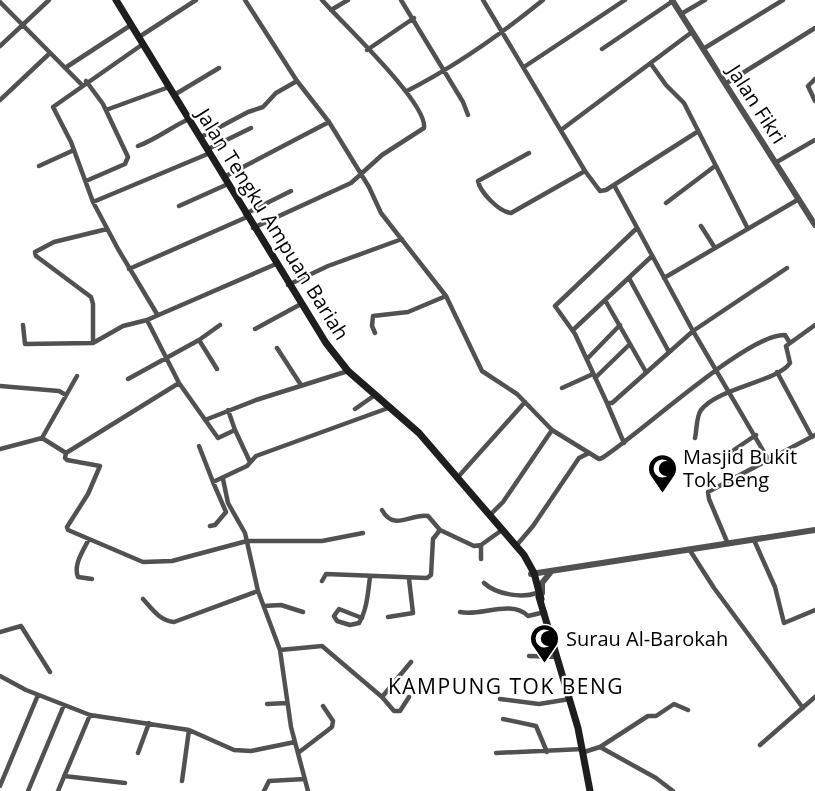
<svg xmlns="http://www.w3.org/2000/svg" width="815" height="791" font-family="'Open Sans',sans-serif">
	<rect width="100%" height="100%" fill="#fff"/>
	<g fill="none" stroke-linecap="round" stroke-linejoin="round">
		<path stroke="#515151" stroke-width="4.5" d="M245,0L297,81L329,122L369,187L381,213L446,296L482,371L517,394L552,430L599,459L602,458C639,435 748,333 785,335L790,343
			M401,0L463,102L468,115
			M483,0L585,171L600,191L606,190L697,132
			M0,2L82,85
			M331,10L348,0
			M681,14L705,0
			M139,37L196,0
			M143,44L53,107L71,142L93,202L210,153
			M0,46L49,0
			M602,49L673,1
			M703,49L783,0
			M367,50L414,18
			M651,64L666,85L684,103L748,229
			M524,67L625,0
			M65,68L131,25
			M815,79L808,86L815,101
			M725,84L815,28
			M407,91C456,66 500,35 543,0
			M174,95L219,68
			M0,100L50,53
			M106,110L169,87
			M561,130L692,32
			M201,137L248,112L263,107L276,93L297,81
			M138,146C157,139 171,127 189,119
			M208,149L251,128
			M529,153L478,181C480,192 499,212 511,213L585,171
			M775,163L815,140
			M39,166L74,150
			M224,177L329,122
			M86,181L125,164L128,157L103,104L86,81
			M614,185L693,331L768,459
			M93,202L118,249L157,314
			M666,203L715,166
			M179,206L228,184
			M245,214L291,191
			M701,226L715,248
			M253,228L351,183L382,155L424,128C428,103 341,22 322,0
			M637,228L555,306L575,334L607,403H612L693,331L787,268
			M129,269L247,217
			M629,278L669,352
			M664,278L799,199
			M288,285L328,266L402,239
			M605,300L646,372
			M23,325L25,344L93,343L123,326L147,320
			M255,329L301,304
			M573,330L652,256
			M375,333L372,326L373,316L408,312L446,296
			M199,340L220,325
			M93,343V304L91,297L36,256L35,252L54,242L107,229
			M277,348L301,385
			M587,359L620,325
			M777,372L812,437
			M77,376L42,438L66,453L65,458L67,460L100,466L88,494L67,527L68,530L143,562L172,561L247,541H322L363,533
			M595,378L630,344
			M128,379L199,340L217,369
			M0,386L59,391L66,395
			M562,388L593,374
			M607,403L624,443
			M355,409L375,395
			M228,410L235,430
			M205,420L256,400L348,371
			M695,438C697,430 696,417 701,410C719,387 777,382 790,363L786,346L815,325
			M199,446L213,482L247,466L256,456L391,407
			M0,449L42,438
			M66,453L179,383
			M725,456L756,435
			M250,462L235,430L218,438L179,383L147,320L276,264
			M458,477L525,402
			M223,479L228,503L245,533L258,591L280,650L291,727L308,791
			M382,510C394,532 411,513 428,516L440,530L474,546L481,545L502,530
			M490,515L503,502L552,430
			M210,526L215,525L226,512L213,482
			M89,539C83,551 73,565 78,577L92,579
			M754,540L775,587L784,623L815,610
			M728,544L709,499L708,492L815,435
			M481,545V559
			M516,546L533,526L579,458L589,453
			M689,549L714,588L803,708
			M322,581L326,574L427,578L431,575L433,539L440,530
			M484,583C497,595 522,598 537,593
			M143,599C152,609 160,621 174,622L258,591
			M264,606L281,605L303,612
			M460,612C480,617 511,599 528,616L545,612
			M388,617L413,613L409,579
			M362,618L339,609L334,616L337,621L350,625L359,623C367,610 368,592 370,577
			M0,632L21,626L50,672
			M280,650L322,646L382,697L394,711H400L409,697
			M529,656L558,657
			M0,676L26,690L90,715L189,730L234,750L251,751L295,742
			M382,697L411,662
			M500,699L539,704L570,699
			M267,704L287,703
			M503,719L536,726L547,752
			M760,745L815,697
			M600,747L648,716H656L674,704L688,710
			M584,752L600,747L656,778L673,791
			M138,753L149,723
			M298,753L332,727L333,721L323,706
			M496,753L583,749
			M64,776L125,783
			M182,781L189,730
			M0,786L38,695
			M28,791L64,705
			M58,791L90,715
			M264,791L269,781L305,779"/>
		<path stroke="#515151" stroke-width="6" d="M672,0L815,225
			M531,574L815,530
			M542,593V583L550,573"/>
		<path stroke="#1e1e1e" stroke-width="7" d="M116,0L326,343L348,371L419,433L524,555L534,573L541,599
			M539,597L578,728L590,791"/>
	</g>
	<defs>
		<symbol id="mosque-pin" viewBox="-11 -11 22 30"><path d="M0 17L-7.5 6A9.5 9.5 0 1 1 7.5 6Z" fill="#000" stroke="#fff"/><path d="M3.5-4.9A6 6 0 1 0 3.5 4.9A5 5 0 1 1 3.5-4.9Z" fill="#fff"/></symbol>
	</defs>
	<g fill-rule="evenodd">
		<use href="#mosque-pin" x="646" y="452" width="33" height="45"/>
		<use href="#mosque-pin" x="528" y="622" width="33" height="45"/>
	</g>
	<g text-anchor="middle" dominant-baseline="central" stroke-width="4.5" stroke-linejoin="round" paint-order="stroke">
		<g font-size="20" fill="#000" stroke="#fff">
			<text transform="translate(757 104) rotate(57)">Jalan Fikri</text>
			<text transform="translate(273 224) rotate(58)">Jalan Tengku Ampuan Bariah</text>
		</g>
		<g font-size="20" fill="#000" stroke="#fff" text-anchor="start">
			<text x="683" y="456">Masjid Bukit<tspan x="683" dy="23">Tok Beng</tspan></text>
			<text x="566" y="638">Surau Al-Barokah</text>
		</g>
		<g font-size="21" letter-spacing="1.5" fill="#000" stroke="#fff">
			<text x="506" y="686">KAMPUNG TOK BENG</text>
		</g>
	</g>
</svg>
